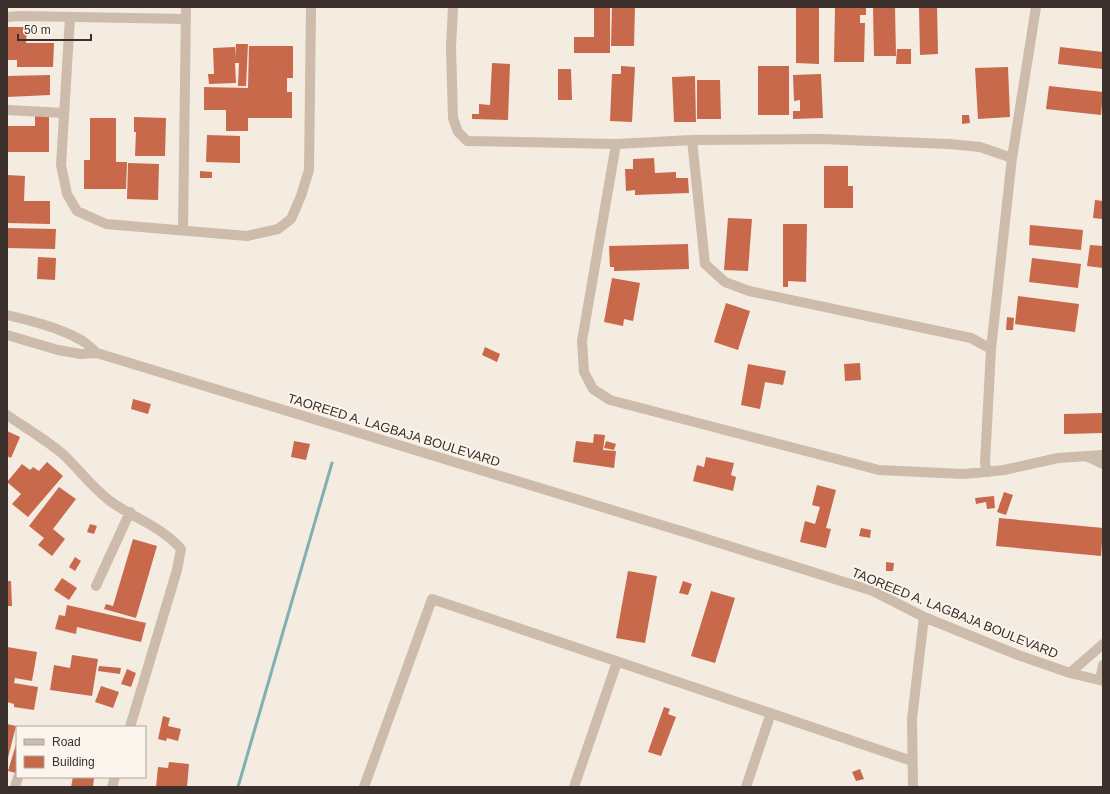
<svg xmlns="http://www.w3.org/2000/svg" width="1110" height="794" font-family="Arial,sans-serif">
	<rect width="100%" height="100%" fill="#f4ebe1"/>
	<g fill="none" stroke-linecap="round" stroke-linejoin="round">
		<path stroke="#7fb0b2" stroke-width="3" d="M238,787L332,463"/>
	</g>
	<path fill="#c8694b" d="M594,7H610V53H574V37H594Z
		M612,7H635L634,46H611Z
		M796,7H819V64L796,63Z
		M835,7H866V15H860V23H865L864,62H834Z
		M873,7H895L896,56H874Z
		M919,7H937L938,54L920,55Z
		M7,27H27L26,43H54L53,67H17V60H7Z
		M236,44H248L246,86H238L239,63H235L236,83L209,84L208,74H214L213,48L235,47V58Z
		M249,46H293V78H287V92H292V118H248V131H226V110H204V87L248,88Z
		M1060,47L1103,52V69L1058,64Z
		M897,49H911V64H896Z
		M492,63L510,64L508,120L472,119V114H479V104L490,105Z
		M621,66L635,67L632,122L610,121L612,74H621Z
		M758,66H789V115H758Z
		M1008,67L1010,117L978,119L975,68Z
		M558,69H571L572,100H558Z
		M821,74L823,118L793,119V111H800V100L794,101L793,75Z
		M50,75V95L7,97V76Z
		M695,76L696,122H674L672,77Z
		M697,80H720L721,119H697Z
		M1049,86L1103,92L1101,115L1046,109Z
		M962,115H969L970,123L962,124Z
		M35,116H49V152H7V126H35Z
		M134,117L166,118L165,156H135L136,132H134Z
		M90,118H116V162H127L126,189H84V160H90Z
		M207,135L240,136V163L206,162Z
		M654,158L655,173L676,172V178H688L689,193L635,195V190L626,191L625,169H633V159Z
		M128,163L159,164L158,200L127,199Z
		M824,166H848V186H853V208H824Z
		M200,171L212,172V178H200Z
		M7,175L25,176L24,201H50V224L7,223Z
		M1095,200L1103,201V219L1093,218Z
		M728,218L752,219L748,271L724,270Z
		M783,224H807L806,282L788,281V287H783Z
		M1030,225L1083,230L1081,250L1029,245Z
		M7,228L56,229L55,249L7,248Z
		M688,244L689,269L614,271V267H610L609,246Z
		M1090,245L1103,246V268L1087,266Z
		M38,257L56,258L55,280L37,279Z
		M1032,258L1081,264L1078,288L1029,282Z
		M612,278L640,283L633,321L624,319L623,326L604,322Z
		M1018,296L1079,304L1075,332L1015,324Z
		M726,303L750,311L738,350L714,342Z
		M1007,317L1014,318L1013,330H1006Z
		M485,347L500,354L497,362L482,355Z
		M860,363L861,380L845,381L844,364Z
		M748,364L786,371L783,385L765,382L760,409L741,405Z
		M133,399L151,404L148,414L131,409Z
		M1103,413V433L1064,434V414Z
		M7,431L20,437L11,458L7,456Z
		M594,434L605,435L603,450L616,451L614,468L573,462L576,441L593,443Z
		M294,441L310,444L306,460L291,457Z
		M606,441L616,444L614,450L604,448Z
		M706,457L734,463L731,475L736,477L733,491L693,481L697,465L704,467Z
		M47,462L63,476L28,517L12,504L21,494L7,482L22,464L30,470L33,467L39,471Z
		M817,485L836,490L826,528L831,529L826,548L800,542L805,521L815,524L820,507L812,505Z
		M59,487L76,499L53,529L65,539L52,556L38,545L44,538L29,526Z
		M1004,492L1013,495L1006,515L997,512Z
		M994,496L995,508L987,509L986,502L976,504L975,498Z
		M999,518L1103,528L1101,556L996,546Z
		M90,524L97,526L94,534L87,532Z
		M861,528L871,530L870,538L859,536Z
		M133,539L157,546L136,618L104,609L106,604L113,606Z
		M75,557L81,561L75,571L69,567Z
		M886,562L894,563L893,571H886Z
		M628,571L657,576L645,643L616,638Z
		M62,578L77,588L69,600L54,590Z
		M7,581H11L12,606H7Z
		M683,581L692,584L688,595L679,593Z
		M711,591L735,598L715,663L691,656Z
		M67,605L146,623L141,642L77,627L76,634L55,629L59,615L65,616Z
		M7,647L37,652L32,681L15,678L14,683L38,687L34,710L14,707V704L7,702Z
		M72,655L98,659L92,696L50,690L54,665L70,668Z
		M99,666L121,668L120,674L98,671Z
		M127,669L136,673L131,687L121,684Z
		M101,686L119,692L113,708L95,702Z
		M664,707L670,709L668,714L676,717L661,756L648,752Z
		M163,716L170,718L168,726L181,729L178,741L167,738L166,741L158,739Z
		M7,724L16,726L8,758H7Z
		M17,741V771L16,773L8,771Z
		M169,762L189,764L187,787H156L158,767L168,768Z
		M860,769L864,779L856,781L852,772Z
		M73,777H94L93,787H71Z"/>
	<g fill="none" stroke-linecap="round" stroke-linejoin="round">
		<path stroke="#cdbbac" stroke-width="10" d="M453,7L451,47L453,118L458,132L467,141L616,144L692,140L822,139L949,144L980,147L1012,158
			M7,17L20,16L186,19
			M70,17L61,165L67,194L77,211L106,224L247,236L278,229L291,219L301,196L309,170L311,7
			M7,110L64,113
			M692,140L705,264L725,282L749,291L971,338L991,349
			M616,144L582,341L584,372L593,389L610,400L879,470L964,474L1004,470L1058,458L1103,455
			M183,230L186,7
			M7,315C32,321 57,327 79,339C86,342 91,348 97,353
			M7,335L58,350L81,354L97,353L684,532
			M7,415C24,427 50,442 65,456C80,471 93,488 110,501C133,518 161,526 181,549L177,570L130,727
			M1088,457L1103,464
			M990,472L986,468L985,463L991,349L1012,158L1036,7
			M678,530L873,591L924,617L1018,655L1070,673L1103,681
			M96,586L130,512
			M1070,673L1103,644
			M1100,680L1103,665
			M15,787L18,777
			M112,787L115,777
			M364,787L432,599L912,761
			M574,787L617,662
			M746,787L771,713
			M913,787L912,719L924,617"/>
	</g>
	<g text-anchor="middle" dominant-baseline="central" stroke-width="4" stroke-linejoin="round" paint-order="stroke">
		<g font-size="13" fill="#3b302b" stroke="#fbf5ee">
			<text transform="translate(394 430) rotate(17)">TAOREED A. LAGBAJA BOULEVARD</text>
			<text transform="translate(955 613) rotate(22)">TAOREED A. LAGBAJA BOULEVARD</text>
		</g>
	</g>
	<rect width="1110" height="794" fill="none" stroke="#3b302b" stroke-width="16"/>
	<rect x="16" y="726" width="130" height="52" fill="#fbf5ee" stroke="#aea6a0"/>
	<rect x="24" y="739" width="20" height="6" fill="#cdbbac" stroke="#aea6a0"/>
	<text x="52" y="746" font-size="12" fill="#3b302b">Road</text>
	<rect x="24" y="756" width="20" height="12" fill="#c8694b" stroke="#aea6a0"/>
	<text x="52" y="766" font-size="12" fill="#3b302b">Building</text>
	<path d="M18 34v6h73v-6" fill="none" stroke="#3b302b" stroke-width="2"/>
	<text x="24" y="34" font-size="12" fill="#3b302b" stroke="#fbf5ee" stroke-width="3" paint-order="stroke">50 m</text>
</svg>
